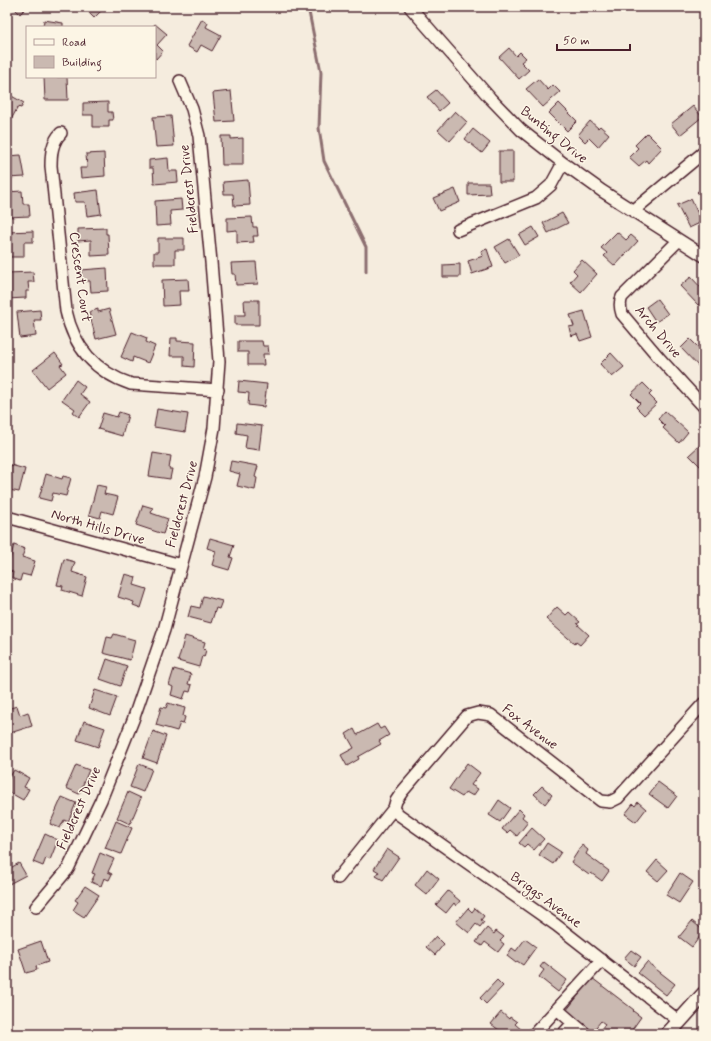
<svg xmlns="http://www.w3.org/2000/svg" width="711" height="1041" font-family="Mynerve,sans-serif">
	<rect width="100%" height="100%" fill="#f5ecde"/>
	<filter id="ink" filterUnits="userSpaceOnUse"><feTurbulence type="fractalNoise" baseFrequency=".025" numOctaves="2"/><feDisplacementMap in="SourceGraphic" scale="8" xChannelSelector="R" yChannelSelector="G"/><feConvolveMatrix kernelMatrix="1 2 1 2 8 2 1 2 1" color-interpolation-filters="sRGB"/></filter>
	<g filter="url(#ink)">
		<g fill="none" stroke-linecap="round" stroke-linejoin="round">
			<path stroke="#8c6e70" stroke-width="3" d="M308,7L321,72L319,128L324,161L366,247V271"/>
		</g>
		<path fill="#cab9b1" stroke="#4a1f2b" d="M13,7H27L20,14Z
			M83,7H105L94,18Z
			M202,19L208,23L206,27L221,35L212,51L201,45L197,52L187,46Z
			M44,20L63,23V27H43Z
			M155,24L167,34L157,45L163,51L156,59L155,58V27H152Z
			M509,48L516,56L520,52L526,58L521,62L529,70L519,79L499,57Z
			M44,77H67L68,100H45Z
			M538,79L548,90L553,85L560,92L543,107L526,89Z
			M436,90L448,103L439,111L427,97Z
			M231,91L234,121L216,122L213,93Z
			M8,94L24,103L21,108L18,107L8,125L7,96Z
			M108,102V112H112L113,120H109V127H93V115H83V103Z
			M559,103L577,121L567,131L549,113Z
			M693,106L702,117L680,135L671,124Z
			M455,111L467,122L450,141L438,130Z
			M171,116L174,146L156,147L153,117Z
			M590,121L598,128L600,126L609,134L598,147L589,138L585,142L578,135Z
			M473,129L490,143L482,153L465,139Z
			M647,133L662,148L648,163L646,160L639,166L629,157L638,148L635,145Z
			M221,136H231V139L243,138V165H222Z
			M499,151H513V182H499Z
			M104,153L105,176L81,178L80,168H87L86,154Z
			M21,155L25,177L7,178V156Z
			M168,158L169,171H177L178,182L154,184L153,168H149V160Z
			M248,180L250,205L234,206L233,194H224L223,182Z
			M468,183H489L490,194L468,195Z
			M704,186V199L697,192Z
			M455,189L460,202L439,211L433,198Z
			M98,190L101,214L87,216L85,202H75L74,193Z
			M22,191L23,204H29L30,216L7,217V192Z
			M181,199L182,210L170,211L171,225L156,226L155,201Z
			M691,199L702,222L689,228L677,205Z
			M562,213L568,223L548,233L543,223Z
			M252,217L253,227H257L258,236H253L254,242L237,243V230L227,231V218Z
			M533,227L539,237L525,245L519,235Z
			M106,228V234H108L109,255L91,256V240L78,241V229Z
			M33,231V242H24V257H7V232Z
			M617,232L626,240L631,235L638,241L615,266L604,256L607,253L601,248Z
			M158,238H184V250H175V264H154V252H158Z
			M509,239L519,255L505,263L495,247Z
			M487,249L493,267L472,274L468,261L483,256L481,251Z
			M582,260L597,274L581,292L570,282L577,274L573,270Z
			M256,262L258,284L236,285L235,274H232L231,263Z
			M460,264V277H443V265Z
			M107,268L108,291L91,292L90,281H82L81,270Z
			M33,272L34,282H28L29,291H26V298L7,299V273Z
			M691,277L704,291V300L698,305L680,286Z
			M188,279L189,291H179L180,305L163,306L162,280Z
			M657,299L668,314L656,322L646,307Z
			M244,300H259V325H235V315H245Z
			M98,309V312L109,309L116,334L96,339L89,312Z
			M40,310L41,320H34L36,336L20,338L17,312Z
			M584,311L592,337L580,341L577,334L571,336L569,327L574,326L570,315Z
			M132,332L147,338L146,342L155,346L148,363L133,357L132,362L121,357Z
			M171,338H177V341L195,342L194,367L184,366V356H170Z
			M690,339L704,353V366L701,369L681,348Z
			M238,341H262L263,346H268L269,354H263L264,365H248V352H238Z
			M55,353L63,364L60,365L66,373L47,388L33,370Z
			M611,353L624,367L612,377L600,364Z
			M76,380L85,387L80,394L90,402L79,417L73,412L75,409L62,400Z
			M239,381L267,384L264,407L248,405L249,393L238,392Z
			M643,383L652,392L649,395L657,403L644,415L636,407L640,403L631,394Z
			M157,409L188,414L185,432L154,427Z
			M665,411L688,432L679,443L663,428L665,426L658,419Z
			M119,412L128,415L122,436L98,429L103,413L117,417Z
			M237,423L262,426L259,450L245,448L247,435L236,433Z
			M700,445L704,449V470L689,455Z
			M153,453L171,456L169,469H172L170,479L149,476Z
			M231,461L258,466L255,477L257,478L255,490L237,486L240,474L229,471Z
			M7,464L25,469L19,492L9,490L8,492L7,491Z
			M46,474L62,479L63,476L71,478L66,496L53,493L51,501L39,498Z
			M97,485L106,487L104,494L118,497L113,514L102,511L100,518L89,515Z
			M143,505L153,508L151,513L168,519L163,534L136,525Z
			M210,538L234,545L230,557L233,558L229,570L212,565L216,551L207,548Z
			M14,545L25,549L22,557L35,561L30,576L22,574L20,581L12,578L13,572L7,570Z
			M64,559L75,562L72,572L87,577L82,596L62,590L63,586L57,585Z
			M125,574L136,577L134,585L147,589L141,608L133,605L134,602L118,597Z
			M203,596L222,601L219,609L216,608L211,623L188,617L191,606L200,608Z
			M557,607L566,615L569,612L580,622L577,624L589,635L580,645L576,642L575,644L546,619Z
			M114,634L135,640L130,660L103,653L107,637L112,638Z
			M185,636L205,642L203,649L206,650L204,657L202,656L199,667L178,661Z
			M107,659L127,666L120,686L100,679Z
			M174,669L191,674L188,684L192,685L190,692L186,691L183,699L171,695L173,687L169,685Z
			M95,690L117,697L110,716L89,708Z
			M168,703L185,708L183,716L185,717L183,724L180,723L177,731L156,725L161,707L166,708Z
			M17,706L20,715L28,712L32,726L7,734V709Z
			M84,721L105,728L98,747L77,740Z
			M377,724L380,729L384,727L389,735L379,741L381,744L358,757L359,759L347,766L341,755L354,748L346,734L354,729L357,735Z
			M153,731L166,736L157,763L143,758Z
			M467,763L480,773L471,785L478,789L473,796L466,792L462,797L449,789Z
			M139,764L152,769L143,792L130,787Z
			M76,765L89,770L79,794L66,788Z
			M14,770L29,778L24,787L29,789L23,800L7,791V779L8,780Z
			M658,782L677,796L668,808L649,794Z
			M542,786L552,795L545,804L534,794Z
			M128,792L141,798L130,824L117,818Z
			M62,797L76,803L68,822L64,820L60,828L50,824Z
			M499,800L510,808L500,822L489,815Z
			M638,802L646,809L636,822L625,814L633,804L635,806Z
			M519,809L524,814L522,817L528,822L517,836L510,830L507,833L502,829Z
			M116,821L132,828L121,854L105,848Z
			M532,828L544,839L534,850L527,844L524,847L519,843Z
			M45,834L58,840L50,860L46,858L43,866L33,862Z
			M547,843L561,852L553,864L539,855Z
			M582,845L588,850L586,854L609,871L602,881L591,873L589,875L571,862Z
			M387,849L399,857L383,880L376,876L379,872L374,869Z
			M100,853L114,859L108,872L112,874L109,880L104,878L101,886L91,882L95,874L92,873Z
			M657,860L668,870L658,881L647,872Z
			M19,863L26,875L9,884L7,881V870Z
			M427,869L439,879L427,895L415,885Z
			M680,873L693,882L679,903L666,895Z
			M85,886L99,895L84,917L73,910L78,902L75,900Z
			M448,891L460,901L456,906L454,903L446,913L436,905Z
			M468,908L472,912L475,908L484,916L481,920L484,922L480,927L476,924L469,933L456,922Z
			M692,921L704,931L692,947L679,937Z
			M487,928L494,934L496,931L504,937L500,941L504,944L498,952L485,942L482,946L476,942Z
			M436,936L444,944L435,955L426,947Z
			M525,939L536,947L523,965L517,961L516,963L507,956L512,948L516,951Z
			M41,941L48,962L36,966L37,970L26,973L18,949Z
			M631,950L641,957L634,966L624,958Z
			M544,962L567,980L558,992L539,977L544,970L540,967Z
			M647,962L675,984L666,995L638,973Z
			M592,978L634,1010L633,1011L641,1017L629,1034H616L615,1032L613,1034H597L605,1024L601,1021L592,1032L566,1011Z
			M497,980L503,986L486,1004L480,998Z
			M501,1012L509,1019L510,1017L517,1022L515,1024L523,1031L521,1034H504L491,1024Z"/>
		<g fill="none" stroke-linecap="round" stroke-linejoin="round">
			<defs>
				<path id="minor" d="M410,7L490,98L521,130L563,163L602,191L704,256
					M61,133C52,142 51,154 51,166L66,311C74,348 95,372 131,384L218,390
					M633,211L704,152
					M458,230L536,198L551,185L563,163
					M679,240L622,297C619,303 620,308 622,314L661,360L704,407
					M7,517L181,565
					M394,808L398,814L556,925L679,1021
					M338,878L394,808L396,801L402,792L467,716L478,713L491,715L601,801L610,802L618,798L704,703
					M36,907L68,869L101,800L133,720L164,630L205,477L214,428L219,361L211,262L199,136L192,109L180,81
					M557,1009L573,1023
					M534,1034L602,960
					M563,1034L573,1023L586,1034"/>
				<path id="major" d="M668,1034L704,994"/>
			</defs>
			<use href="#minor" stroke="#4a1f2b" stroke-width="14"/>
			<use href="#major" stroke="#4a1f2b" stroke-width="17"/>
			<use href="#minor" stroke="#fcf5e5" stroke-width="11"/>
			<use href="#major" stroke="#fcf5e5" stroke-width="14"/>
		</g>
	</g>
	<g text-anchor="middle" dominant-baseline="central" stroke-width="3" stroke-linejoin="round" paint-order="stroke">
		<g font-size="14" fill="#4a1f2b" stroke="#fcf5e5">
			<text transform="translate(554 135) rotate(39)">Bunting Drive</text>
			<text transform="translate(189 189) rotate(-96)">Fieldcrest Drive</text>
			<text transform="translate(80 277) rotate(82)">Crescent Court</text>
			<text transform="translate(658 332) rotate(50)">Arch Drive</text>
			<text transform="translate(182 504) rotate(-75)">Fieldcrest Drive</text>
			<text transform="translate(98 527) rotate(16)">North Hills Drive</text>
			<text transform="translate(530 727) rotate(37)">Fox Avenue</text>
			<text transform="translate(79 808) rotate(-66)">Fieldcrest Drive</text>
			<text transform="translate(546 900) rotate(36)">Briggs Avenue</text>
		</g>
	</g>
	<rect width="711" height="1041" fill="none" stroke="#fcf5e5" stroke-width="24"/>
	<rect x="12" y="12" width="687" height="1017" fill="none" stroke="#4a1f2b" stroke-width="1.5" filter="url(#ink)"/>
	<rect x="26" y="26" width="130" height="52" fill="#fcf5e5" stroke="#b59f9b"/>
	<rect x="34" y="39" width="20" height="6" fill="#fcf5e5" stroke="#b59f9b"/>
	<text x="62" y="46" font-size="12" fill="#4a1f2b">Road</text>
	<rect x="34" y="56" width="20" height="12" fill="#cab9b1" stroke="#b59f9b"/>
	<text x="62" y="66" font-size="12" fill="#4a1f2b">Building</text>
	<path d="M557 44v6h73v-6" fill="none" stroke="#4a1f2b" stroke-width="2"/>
	<text x="563" y="44" font-size="12" fill="#4a1f2b" stroke="#fcf5e5" stroke-width="3" paint-order="stroke">50 m</text>
</svg>
